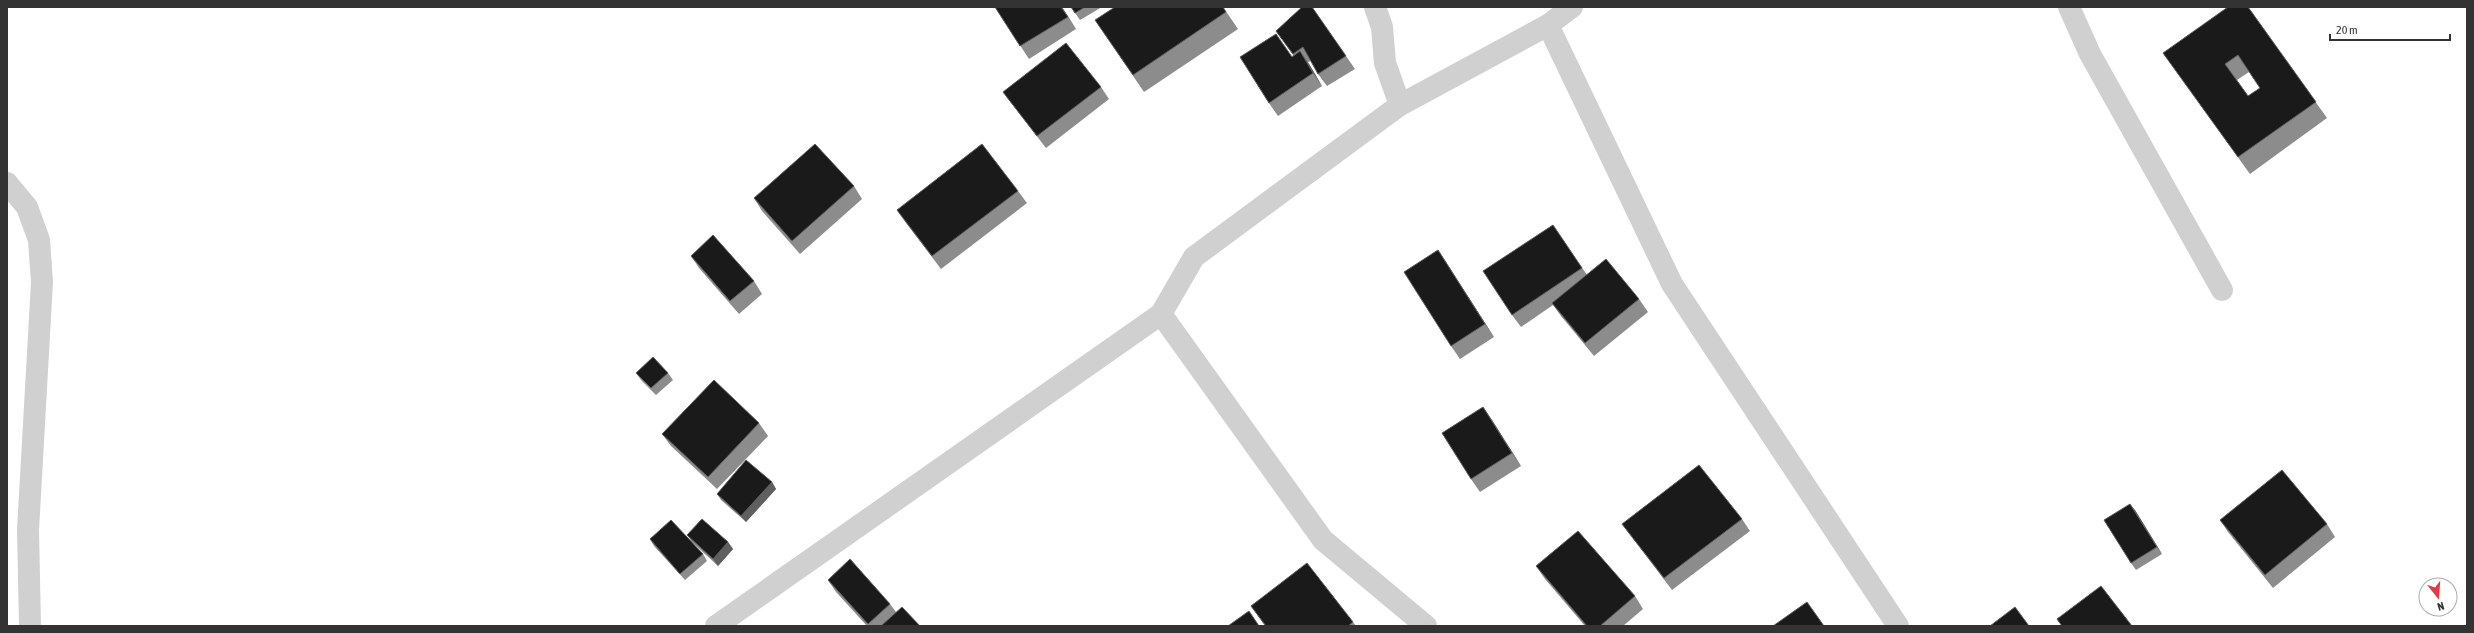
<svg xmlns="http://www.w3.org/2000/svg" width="2474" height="633" font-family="'Asap Condensed',sans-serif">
	<rect width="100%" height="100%" fill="#fff"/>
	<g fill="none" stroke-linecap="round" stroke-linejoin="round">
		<path stroke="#d0d0d0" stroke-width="22" d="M2069,7L2090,54L2222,290
			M1548,25L1672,284L1898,626
			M1400,105L1548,25L1572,7
			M7,183L27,207L39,240L42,282L28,530L30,626
			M1161,314L1323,540L1426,626
			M716,626L1161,314L1194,257L1400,105L1385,63L1382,27L1375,7"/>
	</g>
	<path fill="#8c8c8c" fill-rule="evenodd" d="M995,7H1062L1076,29L1029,59Z
		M1071,7H1102L1080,20Z
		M1223,7L1238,29L1144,92L1095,20Z
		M1312,7L1355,69L1327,86L1318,74L1311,61L1308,62L1322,86L1278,116L1269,103L1293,55L1276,31Z
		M2248,7L2327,118L2250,174L2163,53ZM2249,72L2260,88L2248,96L2237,80Z
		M1101,87L1109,99L1046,148L1012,104L1003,92Z
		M854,186L862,199L800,254L762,211L754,198Z
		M1018,191L1027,203L941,269L906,223L897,210Z
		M1553,225L1587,275L1639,299L1648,312L1594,356L1561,316L1553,305L1521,327L1512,315Z
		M1438,250L1446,262L1494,337L1460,359L1451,346Z
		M691,256L754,281L762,294L739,314L699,268Z
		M636,373H668L673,380L656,395L641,380Z
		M1483,407L1492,420L1521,466L1480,492L1471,479Z
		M759,423L768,436L717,489L671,446L662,434Z
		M772,482L776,489L746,522L721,500L717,494Z
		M2135,510L2162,554L2136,570L2131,563Z
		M1742,519L1750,531L1672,590L1631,536L1622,524Z
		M2220,520L2327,524L2335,537L2273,588L2228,532Z
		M687,535L728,542L733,549L718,566L692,542Z
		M650,539L703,554L707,561L685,580L654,546Z
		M1536,566L1635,596L1643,609L1623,626H1585L1545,579Z
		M828,580L890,604L896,612L920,626H867L836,592Z
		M1251,606L1353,622L1356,626H1265Z"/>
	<path fill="#5f5f5f" d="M1061,7H1062L1076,29L1068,17Z
		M1300,51L1309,64L1322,86L1313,73Z
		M1438,250L1446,262L1494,337L1485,324Z
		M1483,407L1492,420L1521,466L1512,453Z
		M772,482L776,489L746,522L741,516Z
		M2130,504L2135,510L2162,554L2157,547Z
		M728,542L733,549L718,566L713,559Z"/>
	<path fill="#1a1a1a" stroke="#5f5f5f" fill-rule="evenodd" d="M995,7H1061L1068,17L1020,46Z
		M1071,7H1085L1075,13Z
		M1115,7H1223L1226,12L1133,75L1095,20Z
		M1302,7H1312L1346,56L1318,74L1303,47L1293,54L1276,31Z
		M2228,7H2248L2316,102L2238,157L2163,53ZM2238,55L2260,88L2248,96L2225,64Z
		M1276,34L1292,57L1300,51L1313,73L1269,103L1240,57Z
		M1066,43L1101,87L1037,136L1003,92Z
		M815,144L854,186L792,241L754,198Z
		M982,144L1018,191L932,256L897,210Z
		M1553,225L1582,268L1512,315L1483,271Z
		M713,235L754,281L730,301L691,256Z
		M1438,250L1485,324L1451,346L1404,272Z
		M1606,259L1639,299L1585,343L1552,303Z
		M653,357L668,373L651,388L636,373Z
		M714,380L759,423L708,477L662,434Z
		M1483,407L1512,453L1471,479L1442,433Z
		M746,460L772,482L741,516L717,494Z
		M1699,465L1742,519L1664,578L1622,524Z
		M2282,470L2327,524L2265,575L2220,520Z
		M2130,504L2157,547L2131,563L2104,520Z
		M702,519L728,542L713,559L687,535Z
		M671,520L703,554L680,574L650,539Z
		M1578,531L1635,596L1600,626H1587L1536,566Z
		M850,559L890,604L868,624L828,580Z
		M1307,563L1353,622L1348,626H1266L1251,606Z
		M2101,586L2132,626H2062L2057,619Z
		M1807,602L1824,626H1773Z
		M902,607L920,626H881Z
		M2015,607L2029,626H1990Z
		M1249,611L1259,626H1228Z"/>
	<rect width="2474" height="633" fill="none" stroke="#333333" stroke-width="16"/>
	<g transform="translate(2438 597) rotate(163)"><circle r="19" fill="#ffffff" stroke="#adadad"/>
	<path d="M0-3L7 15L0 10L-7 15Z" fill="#e63946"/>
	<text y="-6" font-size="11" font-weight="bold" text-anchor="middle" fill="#333333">N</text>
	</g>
	<path d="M2330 34v6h120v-6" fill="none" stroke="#333333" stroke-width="2"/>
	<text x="2336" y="34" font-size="12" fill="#333333" stroke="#ffffff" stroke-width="3" paint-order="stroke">20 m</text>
</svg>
